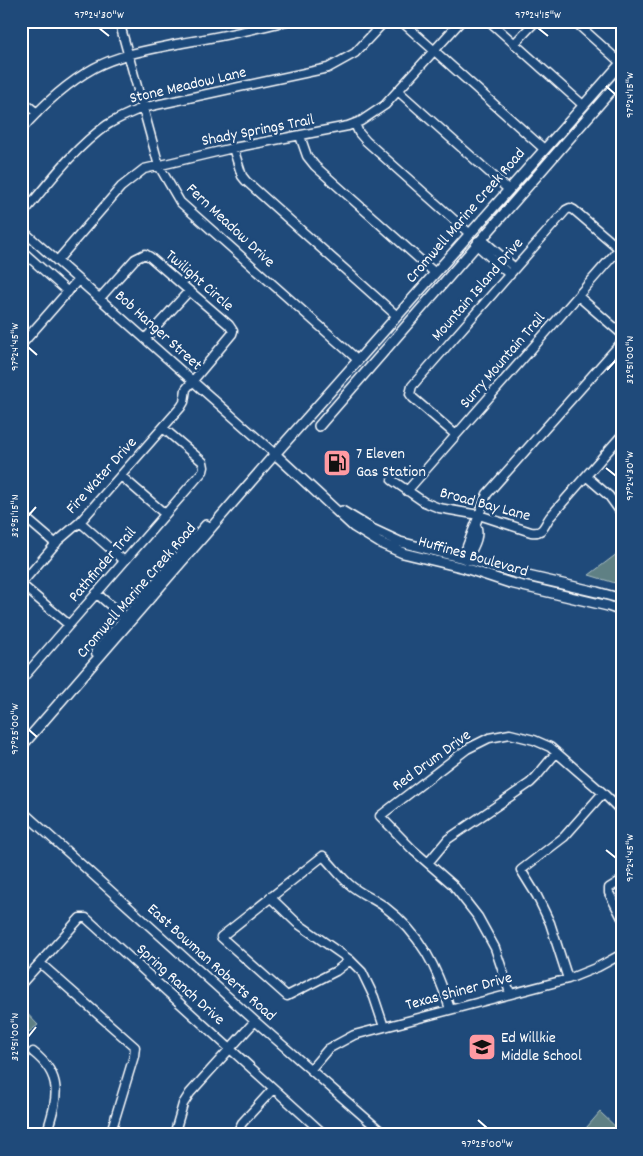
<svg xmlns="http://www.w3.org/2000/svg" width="643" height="1156" font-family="Dekko,sans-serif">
	<rect width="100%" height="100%" fill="#1f4a7a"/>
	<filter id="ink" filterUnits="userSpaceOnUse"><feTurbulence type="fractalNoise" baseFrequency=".02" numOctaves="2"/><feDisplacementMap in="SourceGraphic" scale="10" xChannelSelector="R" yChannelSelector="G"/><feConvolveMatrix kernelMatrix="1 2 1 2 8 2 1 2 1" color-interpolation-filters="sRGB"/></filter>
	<g filter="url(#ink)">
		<path fill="#5e8084" stroke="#aec0c2" d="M622,550V578L615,583L589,575Z
			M21,1007L38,1025L21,1038Z
			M600,1112L620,1131L617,1135H580Z"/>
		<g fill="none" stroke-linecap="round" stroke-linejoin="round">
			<defs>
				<path id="minor" d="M119,21L159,166L180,202L358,360
					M401,21L544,149
					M489,21L583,105
					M574,21L621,63
					M514,44L536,21
					M398,91L509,190
					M21,100L37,113
					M355,124L359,133L366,141L470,234
					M21,130C42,106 65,84 94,68C120,54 153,49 182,43C217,37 252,30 287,21
					M300,136L307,156L315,166L435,273
					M233,148L242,176L246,181L397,316
					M21,216C47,185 73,149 107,125C118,118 130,113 142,108L328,68L355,53L385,21
					M21,229L275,454
					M21,250L68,292
					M57,261L121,187L144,169L233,148L348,126L361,121L385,105L461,21
					M510,275L480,248L478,241L485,242L515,268
					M578,296L622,334
					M145,339L189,291
					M21,345L78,280
					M456,435L413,398L410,394L412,386L566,210L570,208L574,210L622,251
					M121,476L165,514
					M586,476L609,496L622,514
					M392,480L424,502L439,508L479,515L531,532C544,534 544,525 550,517L622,435
					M407,491L619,249
					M21,514L56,544
					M80,522L124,561
					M467,559L466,549L487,494L622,342
					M467,560C472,549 481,537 476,525
					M21,584L59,540L80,522L181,407L184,402L186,389L232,334L233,331L229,325L150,257L145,254L135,259L100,298
					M21,584L69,625
					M96,593L125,618
					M21,680L203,471L204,467L203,462L163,428
					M21,810L255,1021L385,1135
					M428,863L448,839L530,783L536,777L556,753
					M622,880L609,888V893L622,918
					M270,897L297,923L350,960L362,972L374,997L384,1027
					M350,960L336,971L287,996L221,937L323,856C332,865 340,876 349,884C360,894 373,898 385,907C421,934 437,968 450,1009
					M40,963L135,1047L134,1056L110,1135
					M568,979L550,923L537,896L521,870L564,837L603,793
					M21,984L80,918H86L325,1135
					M510,993L495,948L478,917L453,885L413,850L380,816L467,749L489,738L510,734L534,740L550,747L603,793L622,812
					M33,1052C66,1078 56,1101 46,1135
					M311,1069L328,1049L354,1035L568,979L598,967L622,954
					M174,1135L183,1104L190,1093L255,1021
					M236,1135L242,1123L273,1089"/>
				<path id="major" d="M319,426L622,78
					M275,454L354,527L380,543L403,553L465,568L510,583L608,606L622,611
					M342,511L372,529L400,542L467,559L519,574L597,592L622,599
					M96,652L206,525
					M21,747L275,454L622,62"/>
			</defs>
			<use href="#minor" stroke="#fff" stroke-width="11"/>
			<use href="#major" stroke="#fff" stroke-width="12"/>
			<use href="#minor" stroke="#1f4a7a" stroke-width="8"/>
			<use href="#major" stroke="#1f4a7a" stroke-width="9"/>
		</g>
	</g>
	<path fill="none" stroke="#fff" stroke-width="2" d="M99,28L109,36M538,28L548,36M606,86L616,95M28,347L37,355M607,370L616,360M606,468L616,476M28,516L36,507M28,729L37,737M606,850L616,858M28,1037L36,1027M478,1120L487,1128"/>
	<defs>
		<symbol id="fuel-square" viewBox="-11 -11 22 22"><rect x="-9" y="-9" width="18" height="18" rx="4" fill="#ff9aa2" stroke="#1f4a7a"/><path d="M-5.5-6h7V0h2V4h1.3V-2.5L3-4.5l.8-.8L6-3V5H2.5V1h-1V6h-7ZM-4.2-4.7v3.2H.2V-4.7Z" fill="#111"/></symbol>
		<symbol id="school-square" viewBox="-11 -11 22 22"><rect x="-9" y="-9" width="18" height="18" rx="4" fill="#ff9aa2" stroke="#1f4a7a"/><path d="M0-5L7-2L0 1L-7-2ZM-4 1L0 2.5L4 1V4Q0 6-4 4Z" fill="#111"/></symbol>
	</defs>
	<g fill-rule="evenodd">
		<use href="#fuel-square" x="321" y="447" width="32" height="32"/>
		<use href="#school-square" x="466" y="1031" width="32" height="32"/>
	</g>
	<g text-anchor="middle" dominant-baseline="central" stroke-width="5" stroke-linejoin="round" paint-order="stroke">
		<g font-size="16" fill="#fff" stroke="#1f4a7a">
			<text transform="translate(188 86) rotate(-13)">Stone Meadow Lane</text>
			<text transform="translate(258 131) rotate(-11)">Shady Springs Trail</text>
			<text transform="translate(466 216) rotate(-49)">Cromwell Marine Creek Road</text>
			<text transform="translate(230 226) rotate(43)">Fern Meadow Drive</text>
			<text transform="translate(199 281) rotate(41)">Twilight Circle</text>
			<text transform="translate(478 290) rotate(-49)">Mountain Island Drive</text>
			<text transform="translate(158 331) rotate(42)">Bob Hanger Street</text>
			<text transform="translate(503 361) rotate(-49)">Surry Mountain Trail</text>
			<text transform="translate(102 476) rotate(-48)">Fire Water Drive</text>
			<text transform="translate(485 505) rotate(15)">Broad Bay Lane</text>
			<text transform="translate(473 557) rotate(16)">Huffines Boulevard</text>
			<text transform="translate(103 565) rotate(-49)">Pathfinder Trail</text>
			<text transform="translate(137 591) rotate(-49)">Cromwell Marine Creek Road</text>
			<text transform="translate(432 761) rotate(-36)">Red Drum Drive</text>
			<text transform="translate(211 963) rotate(42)">East Bowman Roberts Road</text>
			<text transform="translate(180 985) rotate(42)">Spring Ranch Drive</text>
			<text transform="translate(459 992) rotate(-15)">Texas Shiner Drive</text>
		</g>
		<g font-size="16" fill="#fff" stroke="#1f4a7a" text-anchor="start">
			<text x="356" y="454">7 Eleven<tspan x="356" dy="18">Gas Station</tspan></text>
			<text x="501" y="1038">Ed Willkie<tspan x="501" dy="18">Middle School</tspan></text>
		</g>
	</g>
	<rect width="643" height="1156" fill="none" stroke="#1f4a7a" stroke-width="55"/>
	<rect x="28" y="28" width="588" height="1100" fill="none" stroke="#fff" stroke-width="2"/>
	<g font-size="12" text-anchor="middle" fill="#fff">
		<text x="99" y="18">97°24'30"W</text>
		<text x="538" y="18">97°24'15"W</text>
		<text transform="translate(629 95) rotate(-90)" y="4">97°24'15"W</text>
		<text transform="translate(14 347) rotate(-90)" y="4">97°24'45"W</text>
		<text transform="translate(629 360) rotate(-90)" y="4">32°51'00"N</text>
		<text transform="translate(629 476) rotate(-90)" y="4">97°24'30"W</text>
		<text transform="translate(14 516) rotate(-90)" y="4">32°51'15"N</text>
		<text transform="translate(14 729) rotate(-90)" y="4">97°25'00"W</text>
		<text transform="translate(629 858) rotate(-90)" y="4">97°24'45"W</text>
		<text transform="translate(14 1037) rotate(-90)" y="4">32°51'00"N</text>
		<text x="487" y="1147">97°25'00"W</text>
	</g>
</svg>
